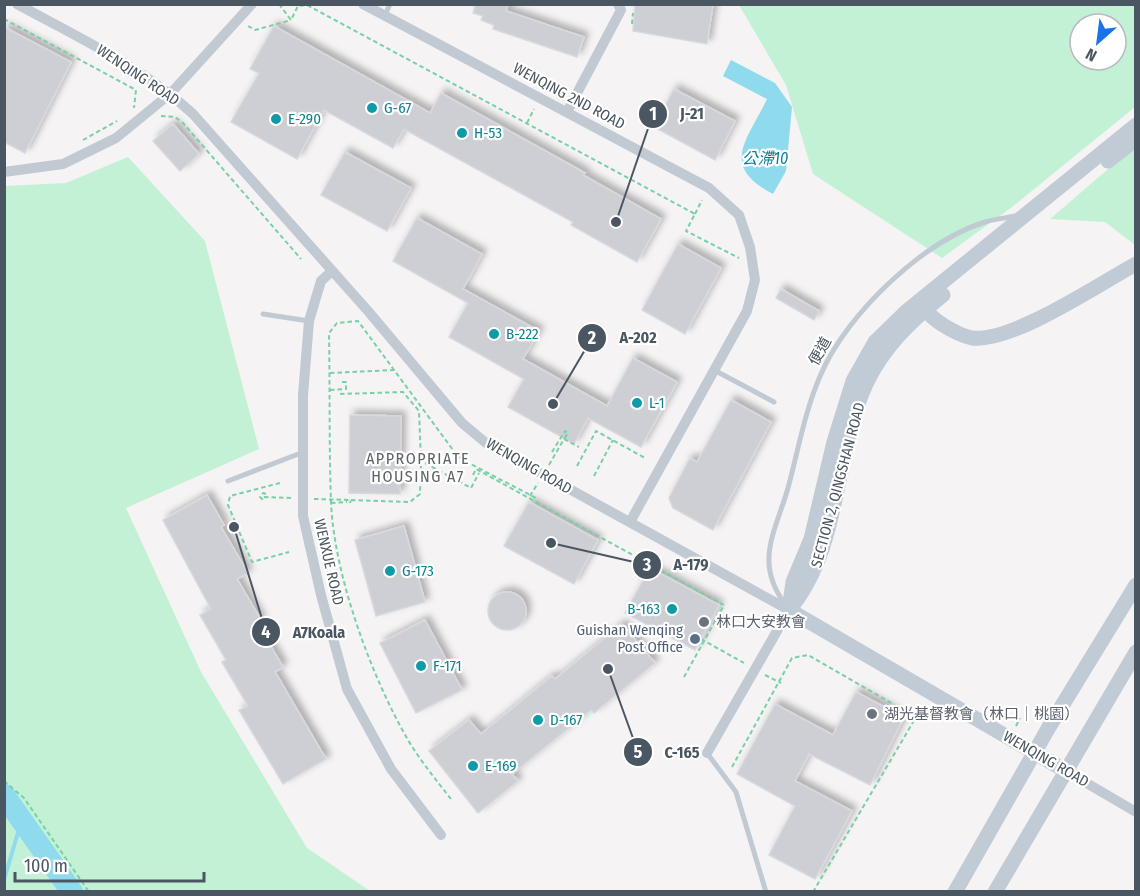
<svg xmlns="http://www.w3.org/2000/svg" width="1140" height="896" font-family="'Fira Sans Condensed','Noto Sans TC',sans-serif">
	<defs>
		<filter id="shadow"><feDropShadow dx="4.5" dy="-4.5" stdDeviation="3" flood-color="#0004"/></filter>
	</defs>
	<rect width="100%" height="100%" fill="#f5f3f3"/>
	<path fill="#c3f1d5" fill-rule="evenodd" d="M739,5H1135V107L1012,207L942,258L813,174L786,85ZM1080,24H1116V60H1080Z
		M1135,146V245L1105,222L1050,219Z
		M128,157L205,241L259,449L126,508L201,672L307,848L370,891H5V186L66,183Z"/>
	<path fill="#90daee" d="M731,60L775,83L792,107L786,171L773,194C719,166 747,141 767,99L723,76Z"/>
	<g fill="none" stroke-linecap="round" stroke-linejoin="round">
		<path stroke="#90daee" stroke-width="4" d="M4,880L22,819"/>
		<path stroke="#90daee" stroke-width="22" d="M4,795L72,892"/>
	</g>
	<path fill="#cdcfd5" stroke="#d7d9de" stroke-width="1.5" filter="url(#shadow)" d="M476,4H508L506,11L584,37L577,57L493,29L494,25L481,20L483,16L473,13Z
		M635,4H713L707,44L633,31Z
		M274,26L430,113L441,93L585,173L583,175L661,219L637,262L571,225L573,222L404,129L393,148L324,110L297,159L231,122L259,73L250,69Z
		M4,27L71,62L25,153L4,142Z
		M674,89L735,121L715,160L654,127Z
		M173,124L199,154L180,171L153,141Z
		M345,152L411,188L387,231L321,195Z
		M417,218L482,254L463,289L539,331L523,359L607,406L633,358L677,382L641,447L588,418L574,444L508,407L524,379L449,337L468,303L393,261Z
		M678,244L721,268L685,334L642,310Z
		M781,289L819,311L814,320L776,298Z
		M731,400L771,422L713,530L673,508L669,498L690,458L697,462Z
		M350,415L401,416L400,494L349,493Z
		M207,495L224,525L221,527L248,573L237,579L261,620L257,623L283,667L275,672L326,759L283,784L239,710L248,706L222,662L226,660L200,615L211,609L163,520Z
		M529,502L598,540L574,584L504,546Z
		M404,526L425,602L376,616L355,540Z
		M650,568L719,605L695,650L625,613Z
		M488 611a19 19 0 1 1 38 0a19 19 0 1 1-38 0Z
		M425,620L462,690L416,713L380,643Z
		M622,624L655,663L594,713L591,710L512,774L518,781L478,813L429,751L469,720L481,734L552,676L555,679Z
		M856,692L904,717L870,785L809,754L795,781L852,811L815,879L769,855L795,806L737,774L775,704L833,735Z"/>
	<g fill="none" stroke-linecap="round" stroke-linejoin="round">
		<path stroke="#7ad0a6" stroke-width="2" stroke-dasharray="4.5 3" stroke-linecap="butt" d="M279,4L291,20L298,6L307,5L695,214L686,231L739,258
			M4,19L136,90L134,108
			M632,24L633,13
			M248,26L255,30L291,20
			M161,116L175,117L183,123L301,259
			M527,123L534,109
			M83,140L117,121
			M695,214L702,200
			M330,373L395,370
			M330,390L346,389V382H342
			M340,394L403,392L419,411L421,461L471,488L479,473
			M552,452L565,431L568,433L564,439
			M549,465L564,439L579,447
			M577,466L596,431L645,458
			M473,475L476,469L724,605L684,677
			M594,476L613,440
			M280,483L230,496L228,505L252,562L289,552
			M266,494L263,493L260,497L263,500L266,497
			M530,496L538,483
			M264,497L291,498
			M314,499L351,500L350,503
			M351,500L410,502L420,494L421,461
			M331,503L347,502
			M701,639L744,663
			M765,675L781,683
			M1016,726L1020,718
			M732,767L792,658L808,655L921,720
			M4,781L24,798L89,892
			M451,799C436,780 420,760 408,740C371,676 334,575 331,502C329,446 330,389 329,333L337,323L358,321L453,450L463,460L536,498
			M813,892L922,707"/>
		<path stroke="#c1cad2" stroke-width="5" d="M385,15L390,4
			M263,314L309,321
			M714,370L774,402
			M228,481L301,453
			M785,604C754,562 775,533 788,488C798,451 805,410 821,374C847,314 922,242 985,222C995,219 1006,218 1016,216
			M707,753L736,792L766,892"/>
		<path stroke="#c1cad2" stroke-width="10" d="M17,4C78,37 142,67 193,114L368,311L462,423L486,443L789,610L707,753
			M363,4L709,188L739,215L750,247L755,280L747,311L630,522
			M567,112L621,10L618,4
			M4,172L63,164L116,138L171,93L252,4
			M332,271L321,281L309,321L303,395V516L321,595L347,689L391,769L441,835
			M1066,771L1136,812"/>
		<path stroke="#c1cbd6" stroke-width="15" d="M1108,161L1136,139
			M924,300C924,312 934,319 943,325C951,330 962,336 972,338C1012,343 1099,284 1136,264
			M789,610L793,582L811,539L834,442L853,381L875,342L908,310L1136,125
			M789,610C842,546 833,457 866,384C884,346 911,321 943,295
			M789,610L1066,771
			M955,892L1049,727L1136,585
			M995,892L1136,652"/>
	</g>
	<g fill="#0f9aa8" stroke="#fff" stroke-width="2">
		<circle cx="372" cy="108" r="6"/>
		<circle cx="276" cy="119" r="6"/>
		<circle cx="462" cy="133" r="6"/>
		<circle cx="494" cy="334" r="6"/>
		<circle cx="637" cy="403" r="6"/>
		<circle cx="390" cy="571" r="6"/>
		<circle cx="672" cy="609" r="6"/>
		<circle cx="421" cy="666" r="6"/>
		<circle cx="538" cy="720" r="6"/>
		<circle cx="473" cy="766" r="6"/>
	</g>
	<g fill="#6b7280" stroke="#fff" stroke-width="2">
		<circle cx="704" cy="622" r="6"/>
		<circle cx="872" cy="714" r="6"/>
	</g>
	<circle fill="#5c6f8a" stroke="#fff" stroke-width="2" cx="695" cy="639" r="6"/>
	<g text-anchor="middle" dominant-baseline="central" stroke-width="4.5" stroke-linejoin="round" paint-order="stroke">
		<g font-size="15" fill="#4a5661" stroke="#fff">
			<text transform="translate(138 75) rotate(34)">WENQING ROAD</text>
			<text transform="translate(569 96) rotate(28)">WENQING 2ND ROAD</text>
			<text transform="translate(820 351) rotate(-61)">便道</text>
			<text transform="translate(529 466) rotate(30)">WENQING ROAD</text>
			<text transform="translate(838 485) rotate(-75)">SECTION 2, QINGSHAN ROAD</text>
			<text transform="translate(329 562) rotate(77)">WENXUE ROAD</text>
			<text transform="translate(1046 759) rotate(30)">WENQING ROAD</text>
		</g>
		<g font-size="15" fill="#0d838f" stroke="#fff" text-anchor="start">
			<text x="384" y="108">G-67</text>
			<text x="288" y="119">E-290</text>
			<text x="474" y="133">H-53</text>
			<text x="506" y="334">B-222</text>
			<text x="649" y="403">L-1</text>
			<text x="402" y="571">G-173</text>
			<text x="660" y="609" text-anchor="end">B-163</text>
			<text x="433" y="666">F-171</text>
			<text x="550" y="720">D-167</text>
			<text x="485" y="766">E-169</text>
		</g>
		<g font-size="15" fill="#5b616d" stroke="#fff" text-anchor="start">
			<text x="716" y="622">林口大安教會</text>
			<text x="884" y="714">湖光基督教會（林口｜桃園）</text>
		</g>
		<g font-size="15" fill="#4e5e75" stroke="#fff" text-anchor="end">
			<text x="683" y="630">Guishan Wenqing<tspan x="683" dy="17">Post Office</tspan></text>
		</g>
		<g font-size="16" font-style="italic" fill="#0c7c9b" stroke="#fff">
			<text x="765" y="158">公滯10</text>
		</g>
		<g font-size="16" letter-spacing="1.5" fill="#5f6368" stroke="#fff">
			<text x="418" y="458">APPROPRIATE<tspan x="418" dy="18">HOUSING A7</tspan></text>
		</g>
	</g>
	<path fill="none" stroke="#4a5661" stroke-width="2" d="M616 222L653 114M553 404L592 338M551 543L647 565M234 527L266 632M608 669L638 752"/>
	<g fill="#4a5661" stroke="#fff" stroke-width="2">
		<circle cx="616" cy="222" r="6"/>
		<circle cx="553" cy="404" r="6"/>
		<circle cx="551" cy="543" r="6"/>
		<circle cx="234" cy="527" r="6"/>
		<circle cx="608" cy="669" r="6"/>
		<circle cx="653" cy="114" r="15"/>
		<circle cx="592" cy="338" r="15"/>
		<circle cx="647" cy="565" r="15"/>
		<circle cx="266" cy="632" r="15"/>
		<circle cx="638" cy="752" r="15"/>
	</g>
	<g font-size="18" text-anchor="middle" font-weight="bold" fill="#fff">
		<text x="653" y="120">1</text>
		<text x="592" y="344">2</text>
		<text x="647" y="571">3</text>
		<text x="266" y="638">4</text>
		<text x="638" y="758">5</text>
	</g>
	<g font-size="16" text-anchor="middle" font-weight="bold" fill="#4a5661" stroke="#fff" stroke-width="4.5" stroke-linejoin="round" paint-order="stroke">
		<text x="692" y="119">J-21</text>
		<text x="638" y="343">A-202</text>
		<text x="691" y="570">A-179</text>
		<text x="319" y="638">A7Koala</text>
		<text x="682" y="758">C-165</text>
	</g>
	<rect width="1140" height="896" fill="none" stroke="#4a5661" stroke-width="12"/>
	<g transform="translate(1098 42) rotate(208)"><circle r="28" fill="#ffffff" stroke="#b7bbc0" stroke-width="1.5"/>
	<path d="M0-4.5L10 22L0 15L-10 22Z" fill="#1a73e8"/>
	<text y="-9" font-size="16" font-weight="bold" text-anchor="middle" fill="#4a5661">N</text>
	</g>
	<path d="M15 872v9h189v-9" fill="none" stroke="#4a5661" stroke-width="3"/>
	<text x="24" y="872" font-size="18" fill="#4a5661" stroke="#ffffff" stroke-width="4.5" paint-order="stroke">100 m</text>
</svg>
